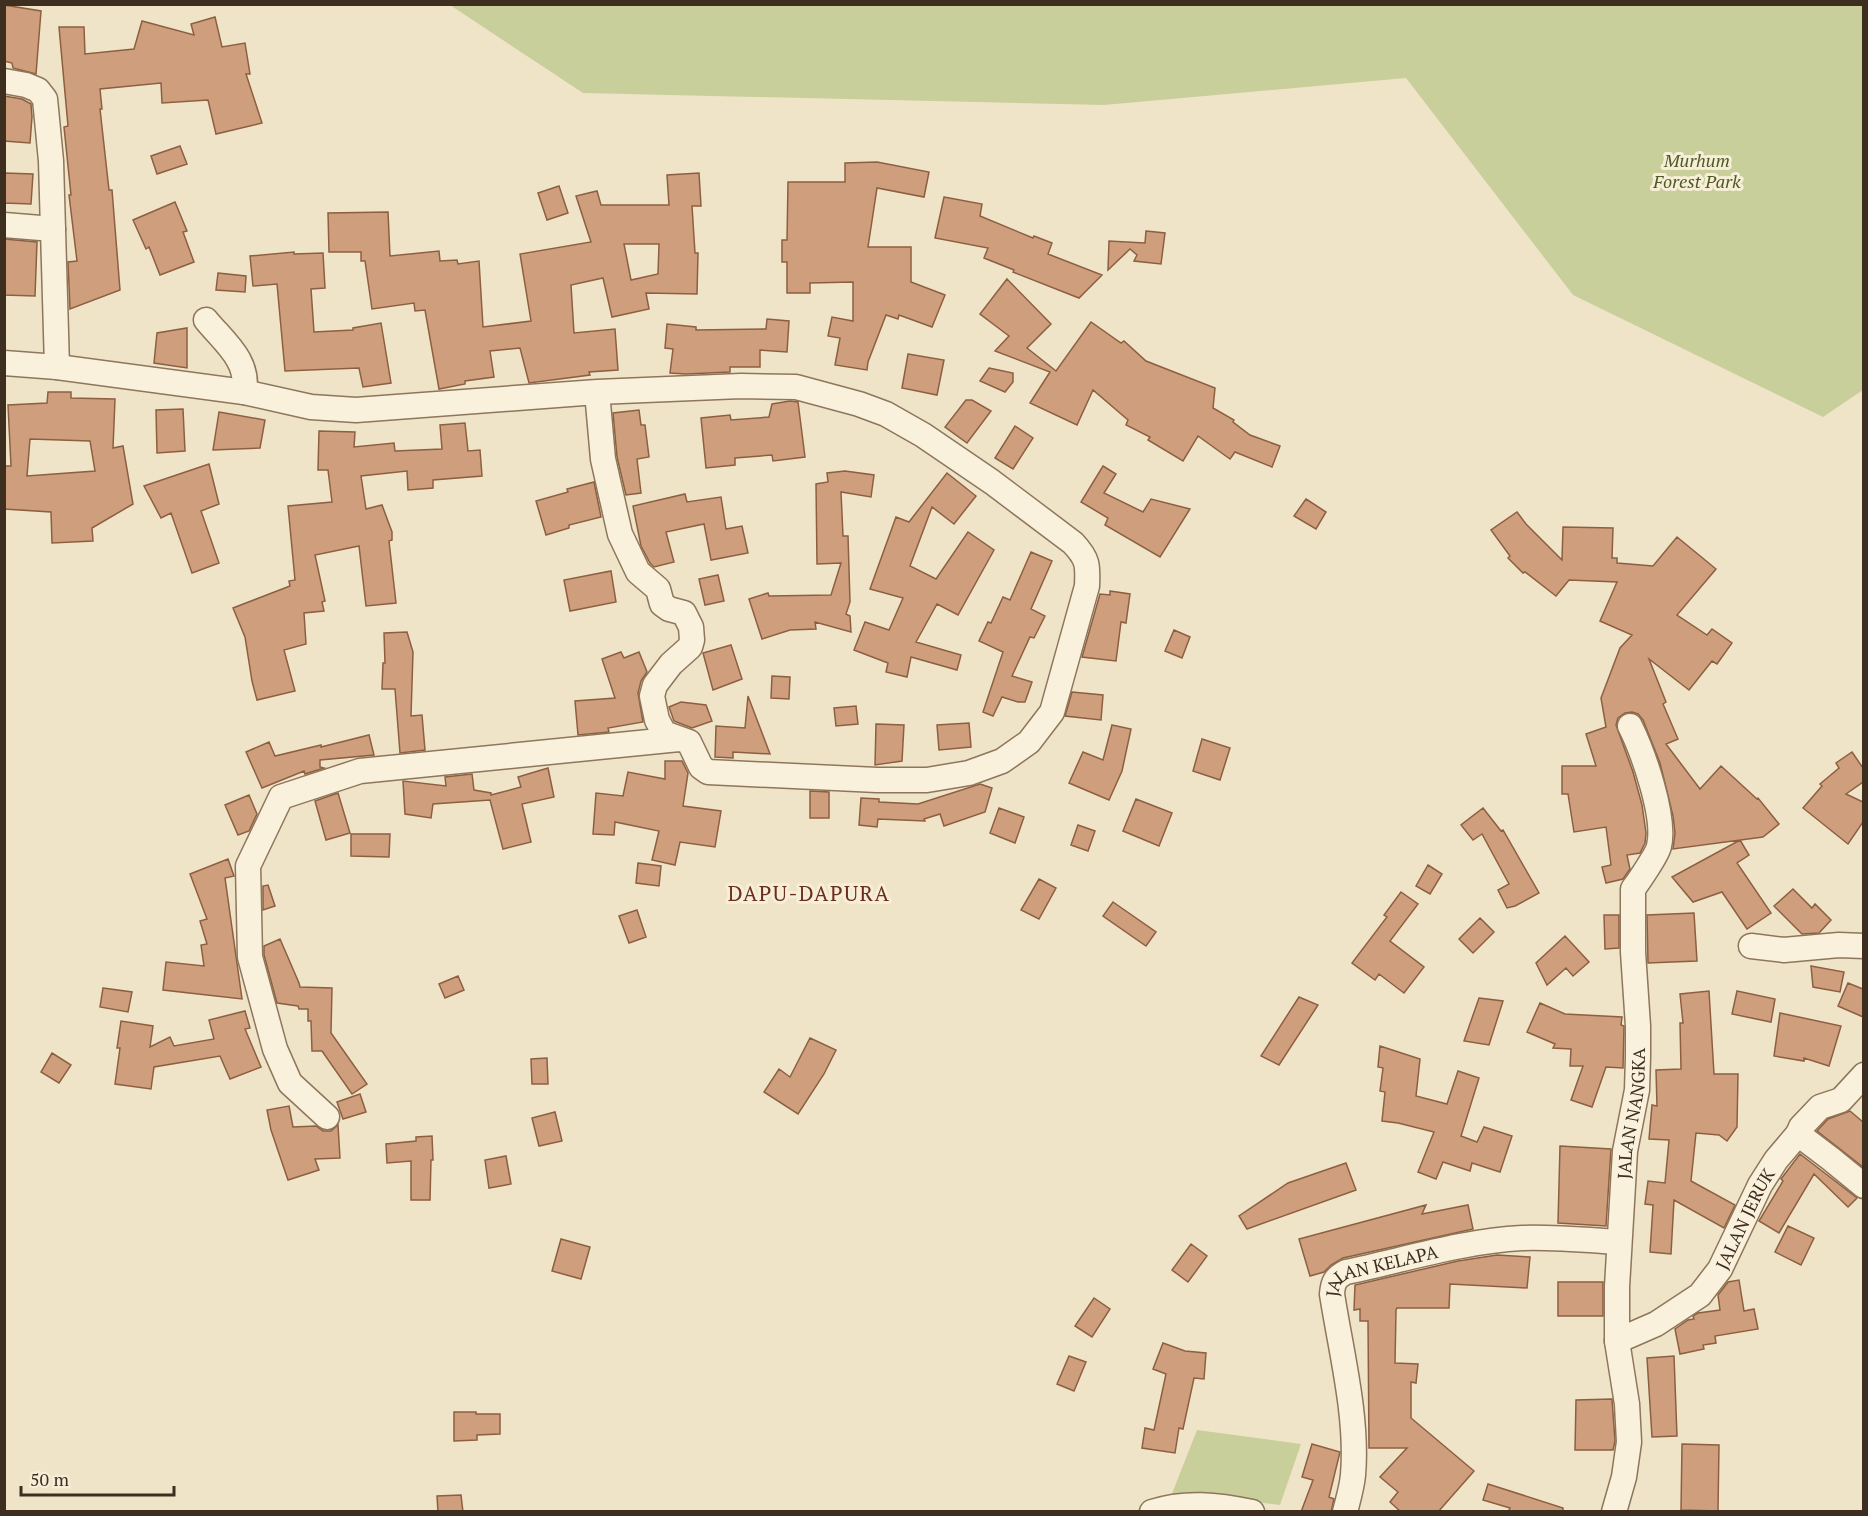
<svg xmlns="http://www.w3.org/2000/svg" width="1868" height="1516" font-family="'PT Serif',serif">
	<rect width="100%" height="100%" fill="#f0e4c8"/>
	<path fill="#c9cf9b" d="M450,5H1863V390L1823,417L1573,295L1406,78L1104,105L583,93Z
		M1197,1430L1301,1444L1280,1505L1247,1501L1171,1496Z"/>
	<path fill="#cf9f7d" stroke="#8d5f41" stroke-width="1.5" fill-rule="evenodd" d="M4,5L41,11L36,74L13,68L12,63L4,61Z
		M215,17L222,47L245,43L250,74H246L262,123L216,134L208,100L162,103L161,83L100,89L102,109H100L109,190H112L120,290L70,309L68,262L77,261L69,195H71L64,127L68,126L59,27H84L85,54L134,49L142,21L194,35L191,24Z
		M4,96L22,99L31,104L32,117L30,143L4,141Z
		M180,146L187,164L157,174L151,156Z
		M877,162L929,172L924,197L877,188L868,247H911V282L945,295L932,327L899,315L898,319L886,315L868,362L867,370L835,365L840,338L828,336L832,317L853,321V282L810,283V293H787V262H782V240H787L788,182H845V163Z
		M4,173L33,174L31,204L4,203Z
		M699,173L701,206H692L695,253H698L697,294L646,293L649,309L612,317L603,278L571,285L574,333L615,329L618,370L589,372L590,375L529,383L520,348L490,351L494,377L465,381V384L439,389L425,310L415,311L414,303L372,309L365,261H361V252H329L328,213L388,212L390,256L439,251L440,261L457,260L458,264L479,261L483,327L531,321L520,254L591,242L576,196L597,191L601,205H669L667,175ZM624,244H659L658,274L631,280Z
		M559,186L568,213L547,220L538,193Z
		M944,197L982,204L980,216L1033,238L1034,236L1052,243L1048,254L1102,275L1079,298L1013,272L1014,270L984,258L988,248L935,238Z
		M175,202L187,231L183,232L194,262L160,275L149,247L146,249L133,220Z
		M1146,231L1165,233L1161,264L1134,261L1137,255L1130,249L1108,270L1109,241L1145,243Z
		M4,239L37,242L35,296L4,295Z
		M294,252V254L323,253L325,288L311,289L314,332L353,330V328L381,323L391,383L363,387L359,368L285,371L277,284L253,286L250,256Z
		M218,273L246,276L245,292L216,290Z
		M1007,279L1051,324L1027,348L1056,371L1091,322L1121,343L1124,341L1146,361L1215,388L1213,408L1234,420L1233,422L1250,435L1280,446L1272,467L1235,452L1230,459L1198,436L1183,461L1148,440L1150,437L1126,425L1128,420L1093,390L1077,425L1030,403L1050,372L995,351L1009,336L980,314Z
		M767,319L789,321L787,352L760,350V367H730V372L686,374L670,373L673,349L665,348L667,324L696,327V330L766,329Z
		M187,328V368L154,363L157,333Z
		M908,354L944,360L937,395L902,388Z
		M989,368L1013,373V382L1005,392L980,381Z
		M48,392H71V398L115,399L113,448L123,446L133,504L92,528L93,541L52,543L51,512L4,509V466H11L8,405L47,403ZM30,439L90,441L95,471L27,476Z
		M966,400H972L991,411L967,443L945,427Z
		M790,401L798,402L805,457L773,461L772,455L735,458V465L706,468L701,418L730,415L731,420L769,417L772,404Z
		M183,409L185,451L157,453L156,410Z
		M639,410L641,425H645L649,457L637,459L641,493L626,495L617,457L613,413Z
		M219,412L265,420L260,448L213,450Z
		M465,423L468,451L480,450L482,476L433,480V488L408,490L407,471L361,476L366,509L382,505L392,532V540L389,541L396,603L366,606L359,546L315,555L325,601L322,602L324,611L304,613L306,644L284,650L295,691L257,700L252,681L245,637L233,608L290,586L289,581L295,580L288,506L332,502L328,470H318L319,431L355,432L354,447L394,443L395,451L442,449L440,425Z
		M1015,426L1033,438L1013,469L995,458Z
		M209,464L219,504L201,511L219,563L192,573L171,513L161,518L144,486Z
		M1103,466L1116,474L1104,493L1143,512L1151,499L1190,509L1160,557L1105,525L1108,518L1081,502Z
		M845,471L874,475L871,497L841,492L843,536H848L850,602L846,614L850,616L851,632L815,622L816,629L790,630L762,639L749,599L768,593L769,596L831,595L841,563L817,564L816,484L828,482L827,473Z
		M947,473L976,496L954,524L932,507L910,566L936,579L968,532L994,550L958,615L937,604L916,642L961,655L957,670L911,657L907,677L886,672L888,663L854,650L865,622L889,630L903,598L870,589L896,517L909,522Z
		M594,482L601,517L569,525V528L546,535L536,501L568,492L567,489Z
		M685,494L687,502L721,497L726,529L742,526L748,553L711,560L704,524L666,532L674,562L654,567L650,563L641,546L633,506Z
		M1306,499L1326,512L1316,529L1294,516Z
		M1517,512L1526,524L1562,560L1563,527L1613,528L1612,558H1617V563L1653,566L1677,537L1716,569L1677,615L1707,635L1712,629L1732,643L1717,664L1712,661L1689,690L1649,659L1666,702L1663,704L1678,739L1666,744L1700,789L1721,766L1757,799L1758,798L1779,824L1763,837L1673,849L1675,833L1673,816L1660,763L1643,720L1638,714L1632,712L1625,713L1618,718L1616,725L1633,772L1642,805L1646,833L1645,843L1640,853L1627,855L1630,869L1623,879L1606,883L1602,867L1611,865L1606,827L1574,832L1568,794H1562V766H1596L1586,734L1606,727L1601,698L1620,648L1632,635L1600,621L1617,582L1569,580L1556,596L1525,572L1523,573L1508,558L1510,556L1491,530Z
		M1031,552L1052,561L1031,609L1045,616L1034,638L1030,637L1012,676L1032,682L1025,702H1018L1002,697L993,716L983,712L1003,652L979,641L988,622L991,623L1003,597L1010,600Z
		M611,571L616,602L570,611L564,580Z
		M718,575L724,601L705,605L699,579Z
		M1110,591L1130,594L1126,623L1121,622L1116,661L1082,657L1100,594L1110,595Z
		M1174,630L1190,637L1182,658L1165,651Z
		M407,632L413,652L411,716L422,715L425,750L400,753L395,689H382L383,663H385L384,633Z
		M731,645L742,679L713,690L703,653Z
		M621,652L624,658L639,652L647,672L641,681L638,693L643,722L608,728L609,732L578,735L575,701L615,698L602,659Z
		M772,676L790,677L789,699L771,698Z
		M1072,692L1103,695L1101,720L1065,716Z
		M748,696L770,754L733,752V758L715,757L716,726L745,728Z
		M681,702L706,705L712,721L692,728L674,721L669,707Z
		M856,706L858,724L836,726L834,708Z
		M969,723L971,747L939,750L937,725Z
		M876,724L904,725L902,761L875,765Z
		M1112,725L1131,729L1122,771L1109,800L1069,783L1083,752L1103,760Z
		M369,735L374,755L320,760V767L324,768L305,774L304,771L262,788L246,752L269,742L275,756L321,745V747Z
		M1202,739L1230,748L1220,780L1193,771Z
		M1852,752L1863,768V782L1846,794L1863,802V822L1848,844L1803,808L1822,786L1820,784L1839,768L1836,763Z
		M665,761H682L688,773L683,806L721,811L715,847L680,842L675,865L652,860L659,831L615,822L614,835L593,834L596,793L623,796L628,772L665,779Z
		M548,768L554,797L522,804L531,842L503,849L490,800L433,804L431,818L405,814L403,781L446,786L445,777L472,774L474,790L491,793V795L521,787L518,777Z
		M980,784L992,788L985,812L944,826L940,814L924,819L925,821L878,819L877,827L859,825L861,798L879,799V802L918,804Z
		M810,791L829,792V818H810Z
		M338,793L350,833L326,840L315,801Z
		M249,795L257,814L249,831L238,835L225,805Z
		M1136,799L1172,813L1159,846L1123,831Z
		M999,808L1024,817L1015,843L990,833Z
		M1483,808L1501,831L1503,830L1539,893L1515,906L1507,908L1498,890L1509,884L1482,834L1473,840L1461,825Z
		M1078,825L1095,831L1088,851L1071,845Z
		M351,834H390L389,857L351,856Z
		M1740,840L1749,855L1737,863L1771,913L1747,929L1722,892L1693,902L1672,877Z
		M228,859L234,876L225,878L242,999L163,990L166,962L204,966L201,945L207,944L200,921L207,919L190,874Z
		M638,863L661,866L659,886L636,883Z
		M1428,865L1442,874L1430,894L1416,886Z
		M1039,879L1056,888L1039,919L1021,910Z
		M268,885L275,906L263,910V886Z
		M1793,889L1812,908L1815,904L1831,920L1819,933L1802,934L1774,906Z
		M1401,892L1418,904L1390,941L1424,967L1404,993L1379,974L1375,980L1352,963L1387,917L1384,915Z
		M1113,902L1156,932L1146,946L1103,916Z
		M637,910L646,937L629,943L619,916Z
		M1694,913L1697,961L1648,963L1647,915Z
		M1604,915H1619V948L1605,949Z
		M1480,918L1494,932L1473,953L1459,939Z
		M1565,936L1589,962L1573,976L1566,968L1547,985L1536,963Z
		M280,939L299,983L300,987L332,988L331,1033L367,1084L352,1094L322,1051H312L311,1021H308V1009H299L298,1006L277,1003L264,955V946Z
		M1811,966L1844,972L1840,992L1813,987Z
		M458,976L464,990L445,998L439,984Z
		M1848,983L1863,989V1017L1838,1006Z
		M103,988L132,992L128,1012L100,1007Z
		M1709,991L1714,1074H1738L1737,1127L1727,1141L1719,1135L1696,1133L1691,1181L1735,1205L1724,1228L1674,1200L1671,1254L1650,1252L1653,1205L1645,1204L1648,1181L1665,1183L1669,1140L1649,1139L1652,1105L1657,1106L1656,1070L1681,1069L1680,1023H1683L1680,994Z
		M1737,991L1775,999L1771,1022L1732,1014Z
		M1299,997L1318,1005L1279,1065L1261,1056Z
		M1479,998L1503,1001L1489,1045L1464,1041Z
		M1540,1003L1565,1014L1622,1017L1621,1025L1624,1026L1623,1068L1606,1067L1592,1107L1571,1100L1583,1066H1570L1571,1049L1553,1048L1555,1044L1527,1032Z
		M245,1011L250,1028L245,1029L261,1067L230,1079L220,1056L154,1067L151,1089L115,1084L120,1048H117L121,1021L153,1026L150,1047L170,1037L174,1046L214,1039L209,1020Z
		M1780,1013L1841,1026L1829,1066L1804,1058V1061L1774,1056Z
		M810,1038L836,1050L824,1074L798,1114L764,1092L779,1069L790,1077Z
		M1380,1046L1420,1059L1416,1096L1447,1104L1458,1071L1479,1078L1461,1136L1477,1142L1484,1127L1512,1136L1500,1172L1472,1163L1470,1171L1443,1162L1436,1179L1418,1172L1434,1132L1398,1123L1382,1121L1385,1092L1380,1091L1383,1068L1378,1067Z
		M52,1053L71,1065L59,1083L41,1072Z
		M547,1058L548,1084H532L531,1059Z
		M360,1094L366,1112L343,1119L337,1102Z
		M289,1106L293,1127L316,1126L323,1131H331L338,1125L340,1158L315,1159L319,1170L288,1180L271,1130L267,1110Z
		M1850,1111L1863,1122V1167L1817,1131L1828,1119Z
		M555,1112L562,1141L539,1146L532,1118Z
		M432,1136L433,1160H431L430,1200H411V1161L387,1163L386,1144L416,1141V1137Z
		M1560,1146L1611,1149L1606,1226L1558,1223Z
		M1800,1154L1857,1198L1848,1207L1814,1174L1779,1233L1759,1221L1783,1181L1781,1179Z
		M506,1156L511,1184L489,1188L485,1160Z
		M1346,1163L1356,1190L1247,1229L1239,1216L1288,1183Z
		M1426,1205L1422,1214L1468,1205L1473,1229L1343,1258L1331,1265L1324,1272L1310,1276L1299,1239Z
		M1788,1226L1814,1238L1801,1265L1775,1252Z
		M561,1239L590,1247L581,1279L552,1271Z
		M1191,1244L1207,1256L1188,1282L1172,1270Z
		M1497,1255L1530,1257L1527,1288L1450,1284L1449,1308H1397L1396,1310L1395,1363L1418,1364L1416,1383L1411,1382V1418L1474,1471L1438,1512H1401L1390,1502L1398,1492L1380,1477L1407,1448H1369L1368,1321H1360V1309L1354,1310L1355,1285L1458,1261Z
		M1739,1280L1744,1311L1754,1309L1758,1329L1715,1336L1716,1343L1703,1345L1704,1349L1680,1354L1675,1329L1688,1320L1694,1319L1693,1316L1698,1313L1720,1310L1718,1295L1728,1282Z
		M1558,1282H1603V1316H1558Z
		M1094,1298L1110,1309L1092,1337L1075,1326Z
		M1163,1343L1185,1351L1206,1353L1204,1379L1194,1378L1183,1429L1179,1428L1175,1453L1142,1448L1145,1428L1154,1430L1166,1374L1153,1369Z
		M1069,1356L1086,1362L1074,1391L1057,1384Z
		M1674,1356L1677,1436L1652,1437L1647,1358Z
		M1612,1399L1615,1441L1613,1450H1575L1576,1400Z
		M454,1412H476V1414H500V1434L477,1435V1440L454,1441Z
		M1312,1444L1340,1452L1329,1497L1334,1499L1331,1512H1301L1313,1480L1302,1477Z
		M1682,1444L1719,1445L1718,1511L1681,1510Z
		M1488,1484L1563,1508V1512H1508L1510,1508L1483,1500Z
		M461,1495L463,1512H438L437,1496Z"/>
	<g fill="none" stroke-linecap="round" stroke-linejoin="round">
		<defs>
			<g id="minor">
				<path d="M4,81L26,85L38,90L45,99L51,161L57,367"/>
				<path d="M4,225L53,229"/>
				<path d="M206,320C224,342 250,361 244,392"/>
				<path d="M4,363L57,367L244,392L311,407L356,410L597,392L741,386L796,387L859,404L886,414L923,435L992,482L1073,543C1088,559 1088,565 1087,586L1052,712L1029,742L1002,761L969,773L927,780H877L708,772L701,767L689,742L664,733L657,720L652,696L655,685L671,664L690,647L692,640L691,627L684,613L669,609L662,604L658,589L638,572L620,534L603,459L597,392"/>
				<path d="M1751,946L1784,950L1839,945L1864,946"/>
				<path d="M327,1117L290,1083L275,1049L250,957L248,866L281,797L360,771L679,739"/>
				<path d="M1798,1134L1801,1127L1820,1107L1841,1100L1864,1075"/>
				<path id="s1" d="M1617,1341L1656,1324L1700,1295L1720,1269L1760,1185L1776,1160L1798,1134L1831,1159L1864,1186"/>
				<path d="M1152,1512C1186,1501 1218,1505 1252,1512"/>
				<path id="s2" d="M1345,1512C1348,1500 1352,1487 1353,1475C1358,1417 1341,1352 1332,1294C1333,1282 1335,1278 1346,1272C1404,1260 1463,1241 1522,1238C1554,1237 1587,1240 1619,1242"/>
				<path id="s3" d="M1614,1512L1624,1477L1629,1442L1627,1404L1617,1341V1287L1625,1151L1637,1090L1638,1057V1026L1633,952V889C1639,881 1658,853 1659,846C1666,817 1643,752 1630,726"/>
			</g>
		</defs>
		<use href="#minor" stroke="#8d765c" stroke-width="27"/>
		<use href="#minor" stroke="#faf1dc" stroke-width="24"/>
	</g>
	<g text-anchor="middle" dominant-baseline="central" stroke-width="6" stroke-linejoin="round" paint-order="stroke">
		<g font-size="18" font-style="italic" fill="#4d5a26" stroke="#f7eed8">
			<text x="1697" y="160">Murhum<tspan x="1697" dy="21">Forest Park</tspan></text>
		</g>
		<g font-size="18" fill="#3d2e20" stroke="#f7eed8">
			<text stroke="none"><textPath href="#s3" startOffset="402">JALAN NANGKA</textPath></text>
			<text stroke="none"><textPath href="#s1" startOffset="184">JALAN JERUK</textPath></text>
			<text stroke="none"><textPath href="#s2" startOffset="280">JALAN KELAPA</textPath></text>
		</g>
		<g font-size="21" letter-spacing="1.5" fill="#6b2e1e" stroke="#f7eed8">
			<text x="809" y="893">DAPU-DAPURA</text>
		</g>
	</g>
	<rect width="1868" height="1516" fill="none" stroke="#3d2e20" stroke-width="12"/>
	<path d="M21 1486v9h153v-9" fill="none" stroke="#3d2e20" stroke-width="3"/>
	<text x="30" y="1486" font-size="18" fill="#3d2e20" stroke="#f7eed8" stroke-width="4.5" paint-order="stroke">50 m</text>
</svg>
